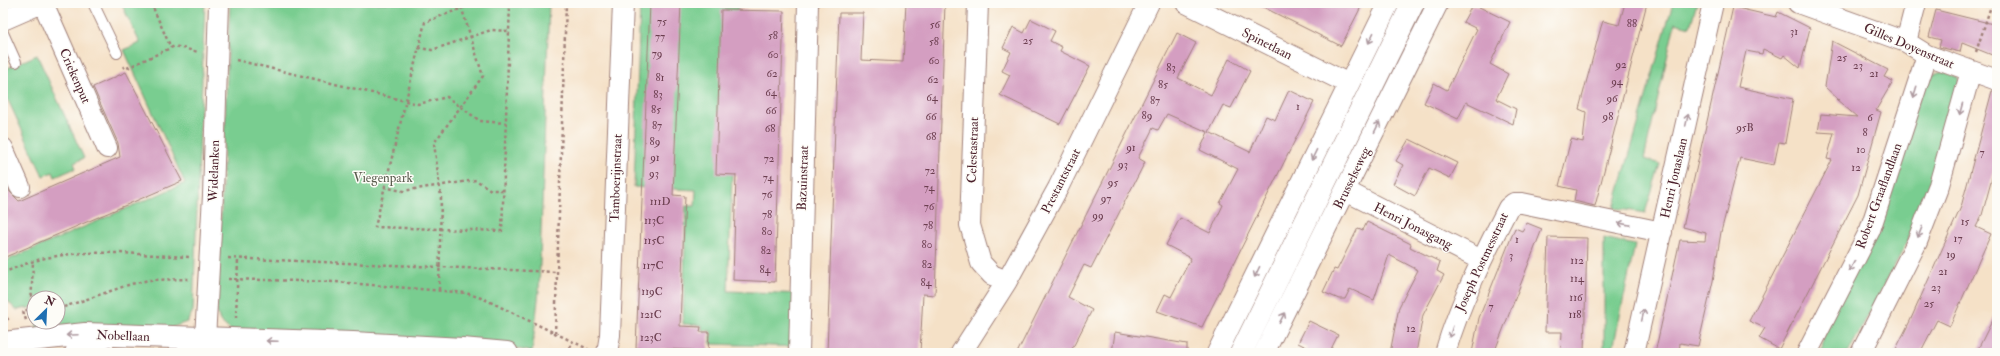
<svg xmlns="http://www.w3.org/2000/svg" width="2000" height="356" font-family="'IM FELL Double Pica',serif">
	<rect width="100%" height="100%" fill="#fdfcf7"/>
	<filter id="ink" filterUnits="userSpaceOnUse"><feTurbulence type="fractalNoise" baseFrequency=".025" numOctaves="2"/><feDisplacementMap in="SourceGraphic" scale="8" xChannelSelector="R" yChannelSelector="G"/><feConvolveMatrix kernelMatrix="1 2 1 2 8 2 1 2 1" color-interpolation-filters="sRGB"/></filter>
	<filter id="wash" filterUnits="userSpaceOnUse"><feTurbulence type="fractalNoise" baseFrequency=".012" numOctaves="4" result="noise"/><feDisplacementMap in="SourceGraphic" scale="16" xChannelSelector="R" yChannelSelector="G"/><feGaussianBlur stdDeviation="0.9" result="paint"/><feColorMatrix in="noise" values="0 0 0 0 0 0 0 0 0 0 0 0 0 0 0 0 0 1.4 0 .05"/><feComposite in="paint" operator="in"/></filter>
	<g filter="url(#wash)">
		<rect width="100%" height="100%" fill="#f5e1c7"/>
		<path fill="#79cd90" stroke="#62765e" d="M121,3H205L193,311L187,322L170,328L37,331L36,322H58V298H34V307L16,310L3,296V262L185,183L124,50L140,43Z
			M230,3H549L539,291L532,352L496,344L230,330L220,321L217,312Z
			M640,3H738L728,291L803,294L801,347L711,344V331L702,330V325L683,324L686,206H695L696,190L634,187Z
			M1673,3H1697L1690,27L1675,23L1644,159L1660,164L1645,213L1614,208Z
			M37,55L84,158L74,163L76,168L55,177L53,172L43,176L3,89V70Z
			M1942,71L1958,78L1959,86L1933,181L1904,248L1848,353H1822L1823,338L1928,76Z
			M1604,238L1635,245L1612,353H1604Z"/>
		<g id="blocks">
			<path fill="#d49ec1" d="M650,3H681L673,195L685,196L680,326L701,327L700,332H709L708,353H692V350L636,348Z
				M906,3H945L935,295L923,294L920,353H827L839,13H863L861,60L903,62Z
				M1255,3H1363L1341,46Z
				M1625,3H1647L1595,206L1574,201L1576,190L1559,186L1571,139L1583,142L1586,112L1579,109L1601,27L1603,21L1619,25Z
				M1473,4L1510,22L1490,64L1508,74L1496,99L1516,109L1513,124L1466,102L1458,119L1424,103L1434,83L1447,90L1477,29L1463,22Z
				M1733,7L1776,17L1778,12L1810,28L1800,68L1784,55L1782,58L1763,49L1762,54L1746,51L1738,87L1793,99L1785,143L1779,142L1774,165L1740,158L1721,232L1713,281L1698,346L1680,343L1679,353H1655L1680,240L1705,241L1706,233L1683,227Z
				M721,10L784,11L775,282L733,280L736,175L716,174Z
				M1936,10L1997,25V57L1962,43L1960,52L1939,47L1941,40L1929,37Z
				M1031,19L1055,31L1050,41L1062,47L1060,51L1090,66L1060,124L1000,95L1010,75L1002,71L1011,52L1003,48L1013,27L1024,33Z
				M1177,33L1196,43L1178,78L1211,95L1229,59L1250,71L1231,108L1223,105L1209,132L1250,152L1266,116L1275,120L1289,90L1314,102L1202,327L1157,311L1165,294L1171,297L1191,258L1166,245L1180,218L1210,233L1223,205L1220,203L1238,169L1200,150L1208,132L1167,114L1158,130L1153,128L1138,158L1145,162L1091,268L1084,265L1068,297L1092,310L1070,353H1017Z
				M1832,41L1888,70L1884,77L1893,81L1876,110L1881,112L1858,195L1779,349L1759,338L1765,328L1749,321L1832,160L1827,159L1834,133L1818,132L1821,114L1857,117L1836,99L1839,100L1825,87Z
				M126,72L182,181L3,258V177L10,192L19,201L120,157L118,143L93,87Z
				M1992,91H1997V160L1982,215L1976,227L1991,234L1950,326L1937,320L1920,353H1894L1910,321L1961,207Z
				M1409,139L1458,163L1450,178L1429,168L1415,196L1393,184L1403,165L1396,161Z
				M1367,222L1411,244L1410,247L1440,262L1437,271L1444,275L1423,315L1416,353H1390L1399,307L1418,270L1389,255L1374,300L1350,289L1345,299H1339L1323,292L1334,269L1337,270L1358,228L1363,230Z
				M1527,223L1542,229L1494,353H1472L1479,318L1515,228L1522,231Z
				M1548,237L1587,238L1584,353H1561L1562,332H1545Z
				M1997,311V353H1976Z
				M1309,321L1338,335L1329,353H1305L1308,348L1298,343Z
				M1115,332L1187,344V353H1112Z"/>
		</g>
	</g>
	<g filter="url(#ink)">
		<use href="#blocks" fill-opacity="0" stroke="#a08079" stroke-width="1"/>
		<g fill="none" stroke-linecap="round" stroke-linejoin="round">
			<defs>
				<path id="lane" d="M93,3L117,53
					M3,33L16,62"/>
				<path id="street" d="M43,3L107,148
					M978,3L970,225L981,263L992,275L1007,281
					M1186,3L1349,84
					M1798,3L1906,42L1927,55L1997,80
					M3,20L42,3
					M1906,42L1916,3
					M3,148L20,187
					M1346,191L1481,260
					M205,339L213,195L219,3
					M607,353L610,335L623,3
					M799,353L808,3
					M961,353L1007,281L1058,188L1149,3
					M1217,353L1389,3
					M1264,353L1438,3
					M1445,353C1460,302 1484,255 1508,208L1514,203H1522L1662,232
					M1634,353L1713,3
					M1807,353L1870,230L1927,55
					M1861,353L1917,242L1939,185L1971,71"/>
				<path id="secondary" d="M1241,353L1413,3"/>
				<path id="primary" d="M3,343L85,334L353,343L462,349L507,353
					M76,353H99"/>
			</defs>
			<use href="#lane" stroke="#a08079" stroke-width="12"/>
			<use href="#street" stroke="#a08079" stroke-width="22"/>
			<use href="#secondary" stroke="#a08079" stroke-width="24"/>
			<use href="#primary" stroke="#a08079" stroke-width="24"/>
			<path stroke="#a08079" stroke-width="2.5" stroke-dasharray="3 3" stroke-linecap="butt" d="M151,3L171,48
				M476,3L425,22L375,227L502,231L510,3
				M1992,3L1997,4
				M418,48L432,50L491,30L509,31
				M1976,52L1992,3
				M236,60L418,104L447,97L480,121L506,123
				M123,66L125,69L175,46L198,52
				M384,187L402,191L476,180L491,190H503
				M228,258L557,272
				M3,273C17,267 31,261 46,258C92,248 143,255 189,257
				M228,279L336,282L466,293L484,299L588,349
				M439,290L441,197L434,143L483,76L460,3
				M58,309L131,284L149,280L189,279
				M3,313L10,322
				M236,318L238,259
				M26,320L23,311L31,309L33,261
				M555,334L566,3
				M568,353L572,342"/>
			<use href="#lane" stroke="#fff" stroke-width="10"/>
			<use href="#street" stroke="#fff" stroke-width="20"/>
			<use href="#secondary" stroke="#fff" stroke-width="22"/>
			<use href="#primary" stroke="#fff" stroke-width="22"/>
		</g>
		<defs><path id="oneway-shaft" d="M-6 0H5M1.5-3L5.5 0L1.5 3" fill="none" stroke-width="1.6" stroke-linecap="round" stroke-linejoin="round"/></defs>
		<g stroke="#ae9aa0">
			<use href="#oneway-shaft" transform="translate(1371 38) rotate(116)"/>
			<use href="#oneway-shaft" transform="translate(1915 92) rotate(107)"/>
			<use href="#oneway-shaft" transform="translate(1961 109) rotate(105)"/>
			<use href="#oneway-shaft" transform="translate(1687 120) rotate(-77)"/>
			<use href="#oneway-shaft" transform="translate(1377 127) rotate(-64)"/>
			<use href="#oneway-shaft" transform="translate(1314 155) rotate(116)"/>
			<use href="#oneway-shaft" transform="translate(1624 224) rotate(-169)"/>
			<use href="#oneway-shaft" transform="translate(1920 232) rotate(112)"/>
			<use href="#oneway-shaft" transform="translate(1852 266) rotate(117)"/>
			<use href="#oneway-shaft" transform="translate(1257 272) rotate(116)"/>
			<use href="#oneway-shaft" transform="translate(1643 315) rotate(-77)"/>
			<use href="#oneway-shaft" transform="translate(1282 318) rotate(-63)"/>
			<use href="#oneway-shaft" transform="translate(1451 332) rotate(107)"/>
			<use href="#oneway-shaft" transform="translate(72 335) rotate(177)"/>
			<use href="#oneway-shaft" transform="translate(272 341) rotate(-178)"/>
		</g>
	</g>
	<g text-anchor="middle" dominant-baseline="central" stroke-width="3" stroke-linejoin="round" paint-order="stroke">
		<g font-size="11" fill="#6c3f50">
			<text x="662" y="21">75</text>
			<text x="1632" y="23">88</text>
			<text x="935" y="24">56</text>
			<text x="1794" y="31">31</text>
			<text x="773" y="35">58</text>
			<text x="660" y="36">77</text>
			<text x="1028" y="40">25</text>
			<text x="934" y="41">58</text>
			<text x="657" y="53">79</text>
			<text x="773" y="54">60</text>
			<text x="1842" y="57">25</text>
			<text x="934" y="60">60</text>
			<text x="1621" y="64">92</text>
			<text x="1858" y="65">23</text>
			<text x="1171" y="67">83</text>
			<text x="772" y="73">62</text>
			<text x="1874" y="73">21</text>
			<text x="660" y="77">81</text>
			<text x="933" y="79">62</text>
			<text x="1617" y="81">94</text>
			<text x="1163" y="84">85</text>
			<text x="771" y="92">64</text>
			<text x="658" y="94">83</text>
			<text x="932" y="97">64</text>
			<text x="1612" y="98">96</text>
			<text x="1155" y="100">87</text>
			<text x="1298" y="106">1</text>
			<text x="656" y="109">85</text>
			<text x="771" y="110">66</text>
			<text x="1147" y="115">89</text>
			<text x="931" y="116">66</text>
			<text x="1608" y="116">98</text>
			<text x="1870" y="117">6</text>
			<text x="657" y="125">87</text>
			<text x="1745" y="127">95B</text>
			<text x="770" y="128">68</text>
			<text x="1865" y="132">8</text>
			<text x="931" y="136">68</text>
			<text x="655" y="141">89</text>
			<text x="1131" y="147">91</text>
			<text x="1861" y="149">10</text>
			<text x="1982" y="152">7</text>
			<text x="655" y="157">91</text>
			<text x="769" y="158">72</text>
			<text x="1123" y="164">93</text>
			<text x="1856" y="167">12</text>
			<text x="930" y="170">72</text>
			<text x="654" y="173">93</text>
			<text x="768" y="177">74</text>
			<text x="1113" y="182">95</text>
			<text x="929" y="187">74</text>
			<text x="767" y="194">76</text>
			<text x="1106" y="198">97</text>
			<text x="660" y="201">111D</text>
			<text x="929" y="206">76</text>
			<text x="767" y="214">78</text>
			<text x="1098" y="215">99</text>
			<text x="654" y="220">113C</text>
			<text x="1965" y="221">15</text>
			<text x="928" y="225">78</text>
			<text x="767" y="231">80</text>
			<text x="1958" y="238">17</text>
			<text x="1517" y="239">1</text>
			<text x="654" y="240">115C</text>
			<text x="927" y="244">80</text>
			<text x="766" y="250">82</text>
			<text x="1951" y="254">19</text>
			<text x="1511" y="255">3</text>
			<text x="1577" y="260">112</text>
			<text x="927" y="264">82</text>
			<text x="653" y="265">117C</text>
			<text x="765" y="269">84</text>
			<text x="1943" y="271">21</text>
			<text x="1577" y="278">114</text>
			<text x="926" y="282">84</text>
			<text x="1936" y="287">23</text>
			<text x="652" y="291">119C</text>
			<text x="1576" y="297">116</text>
			<text x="1929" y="303">25</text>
			<text x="1491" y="306">7</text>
			<text x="651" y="314">121C</text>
			<text x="1575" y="314">118</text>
			<text x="1411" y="328">12</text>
			<text x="651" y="337">123C</text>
		</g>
		<g font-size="13" fill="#4a1f2b" stroke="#fdfcf7">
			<text transform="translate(1267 44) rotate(27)">Spinetlaan</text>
			<text transform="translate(1909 46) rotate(23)">Gilles Doyenstraat</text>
			<text transform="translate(75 76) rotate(66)">Criekenput</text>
			<text transform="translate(973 150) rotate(-88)">Celestastraat</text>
			<text transform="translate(214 171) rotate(-88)">Widelanken</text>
			<text transform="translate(616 178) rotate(-88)">Tamboerijnstraat</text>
			<text transform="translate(803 178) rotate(-88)">Bazuinstraat</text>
			<text transform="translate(1352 178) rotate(-64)">Brusselseweg</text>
			<text transform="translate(1674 178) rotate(-77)">Henri Jonaslaan</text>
			<text transform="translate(1061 181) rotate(-63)">Prestantstraat</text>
			<text transform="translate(1879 196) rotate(-70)">Robert Graaflandlaan</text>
			<text transform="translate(1413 226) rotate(27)">Henri Jonasgang</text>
			<text transform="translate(1482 262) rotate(-65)">Joseph Postmesstraat</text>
			<text transform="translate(123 336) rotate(2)">Nobellaan</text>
		</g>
		<g font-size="13" fill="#5a5c4e" stroke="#fdfcf7">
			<text x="383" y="178">Viegenpark</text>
		</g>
	</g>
	<rect width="2000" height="356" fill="none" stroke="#fdfcf7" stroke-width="16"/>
	<g transform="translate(46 310) rotate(24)"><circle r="19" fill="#fdfcf7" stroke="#b5a4a5"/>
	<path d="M0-3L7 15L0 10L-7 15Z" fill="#1f6fb2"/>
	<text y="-6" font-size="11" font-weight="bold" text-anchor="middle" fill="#4a1f2b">N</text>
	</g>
</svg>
